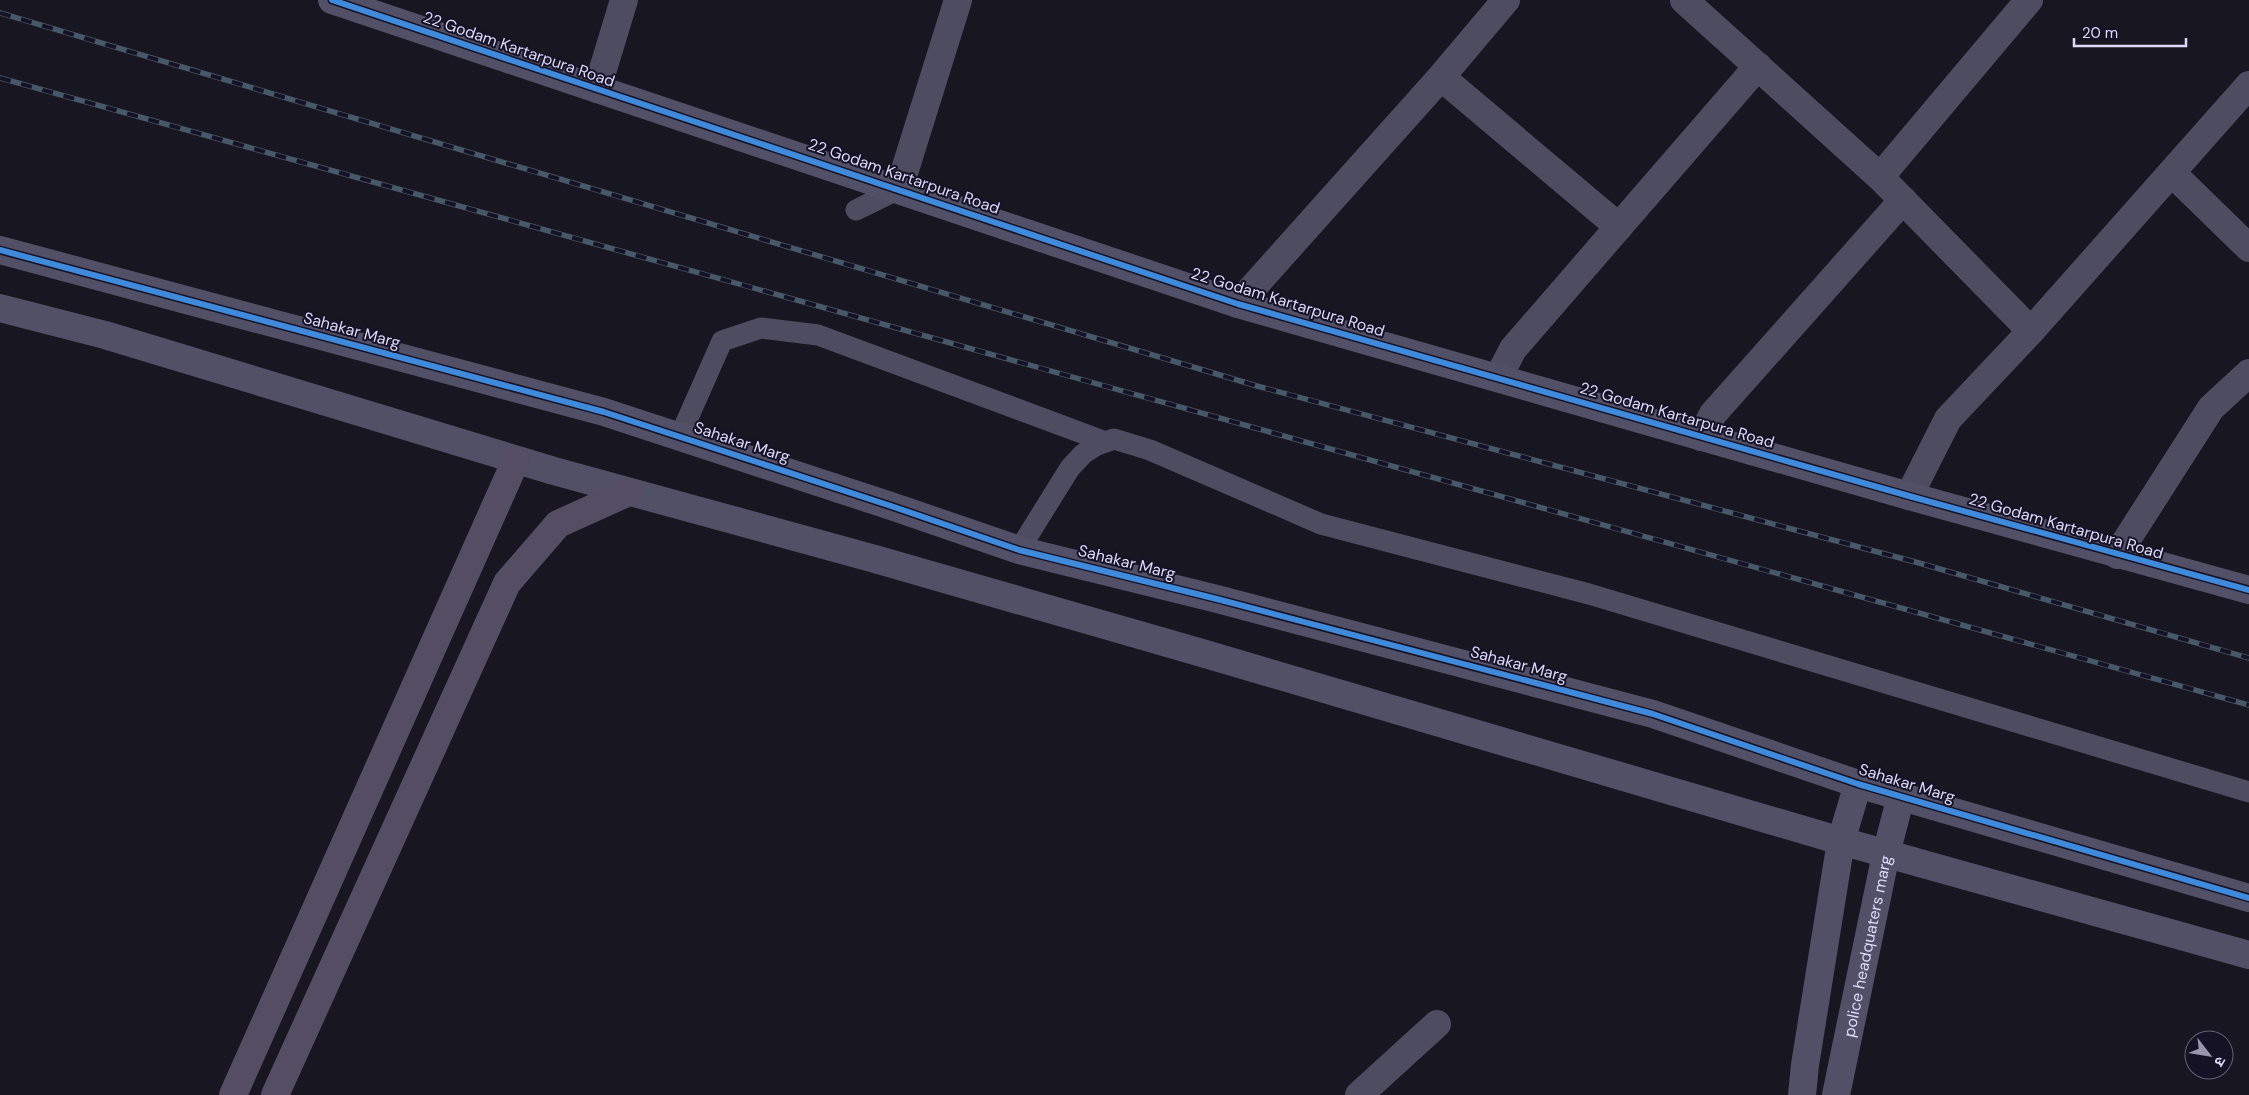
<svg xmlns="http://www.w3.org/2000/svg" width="2249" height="1095" font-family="'DM Sans','Noto Sans Devanagari',sans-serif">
	<rect width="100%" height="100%" fill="#181621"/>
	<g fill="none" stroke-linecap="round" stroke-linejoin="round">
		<path stroke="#4e4c60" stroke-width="21" d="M856,210L899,189
			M680,436L722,341L761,328L818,335L1106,442
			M1019,550L1070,468L1083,454L1097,445L1114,439L1150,450L1321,524L1589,594L2249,792"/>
		<path stroke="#4e4c60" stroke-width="28" d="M1684,0L1880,177L2031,331
			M1441,77L1619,227
			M597,89L624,0
			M2172,173L2249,248
			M1880,177L2029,0
			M899,189L958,0
			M1238,304L1441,77L1506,0
			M1498,378L1513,349L1758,66
			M1701,437L1713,414L1903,200
			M1909,496L1948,419L2031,331L2249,85
			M2117,555L2211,408L2249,373
			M1359,1095L1437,1024"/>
		<g stroke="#515066" stroke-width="28">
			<path d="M332,0L1238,304L1909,496L2249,590"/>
			<path d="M0,250L604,412L891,506L1019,550L1217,599L1653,714L1858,784L2249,898"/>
			<path d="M0,308L105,335L554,471L875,559L1202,653L1841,841L2249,955"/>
			<path d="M1802,1095L1805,1065L1841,841L1858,784"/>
			<path id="s1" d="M1836,1095L1886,854L1901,796"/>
		</g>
		<path stroke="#554d64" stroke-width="28" d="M233,1095L516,460
			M275,1095L507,583L558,524L629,492"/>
		<defs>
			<path id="rail" d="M0,13L1257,386L1919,563L2249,658
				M0,78L2249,705"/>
		</defs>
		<use href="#rail" stroke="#475868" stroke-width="5.5"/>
		<use href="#rail" stroke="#151225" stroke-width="4" stroke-dasharray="11" stroke-linecap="butt"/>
		<defs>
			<path id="cycleway" d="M332,0L1238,304L1909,496L2249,590
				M0,250L604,412L891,506L1019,550L1217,599L1653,714L1858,784L2249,898"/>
		</defs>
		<use href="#cycleway" stroke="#151225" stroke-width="9"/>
		<use href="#cycleway" stroke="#408adc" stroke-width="6"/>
	</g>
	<g text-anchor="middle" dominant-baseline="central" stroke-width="4" stroke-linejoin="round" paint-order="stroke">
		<g font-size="16" fill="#ded9fb" stroke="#151225">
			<text transform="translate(519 49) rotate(19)">22 Godam Kartarpura Road</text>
			<text transform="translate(904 176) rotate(19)">22 Godam Kartarpura Road</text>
			<text transform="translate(1288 302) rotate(17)">22 Godam Kartarpura Road</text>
			<text transform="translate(352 330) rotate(15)">Sahakar Marg</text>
			<text transform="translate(1677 415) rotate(16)">22 Godam Kartarpura Road</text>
			<text transform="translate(742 442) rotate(18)">Sahakar Marg</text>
			<text transform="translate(2066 526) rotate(16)">22 Godam Kartarpura Road</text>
			<text transform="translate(1127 562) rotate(14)">Sahakar Marg</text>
			<text transform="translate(1519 664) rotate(15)">Sahakar Marg</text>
			<text transform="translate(1907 783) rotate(17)">Sahakar Marg</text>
			<text stroke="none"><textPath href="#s1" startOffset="152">police headquaters marg</textPath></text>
		</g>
	</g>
	<g transform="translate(2209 1055) rotate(121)"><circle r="24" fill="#151225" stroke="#65627b"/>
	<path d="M0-4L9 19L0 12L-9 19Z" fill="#9995af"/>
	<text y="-8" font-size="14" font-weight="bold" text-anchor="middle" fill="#ded9fb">उ</text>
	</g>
	<path d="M2074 38v8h112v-8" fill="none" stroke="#ded9fb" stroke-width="2.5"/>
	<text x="2082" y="38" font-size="15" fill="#ded9fb" stroke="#151225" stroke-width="4" paint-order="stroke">20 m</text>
</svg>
